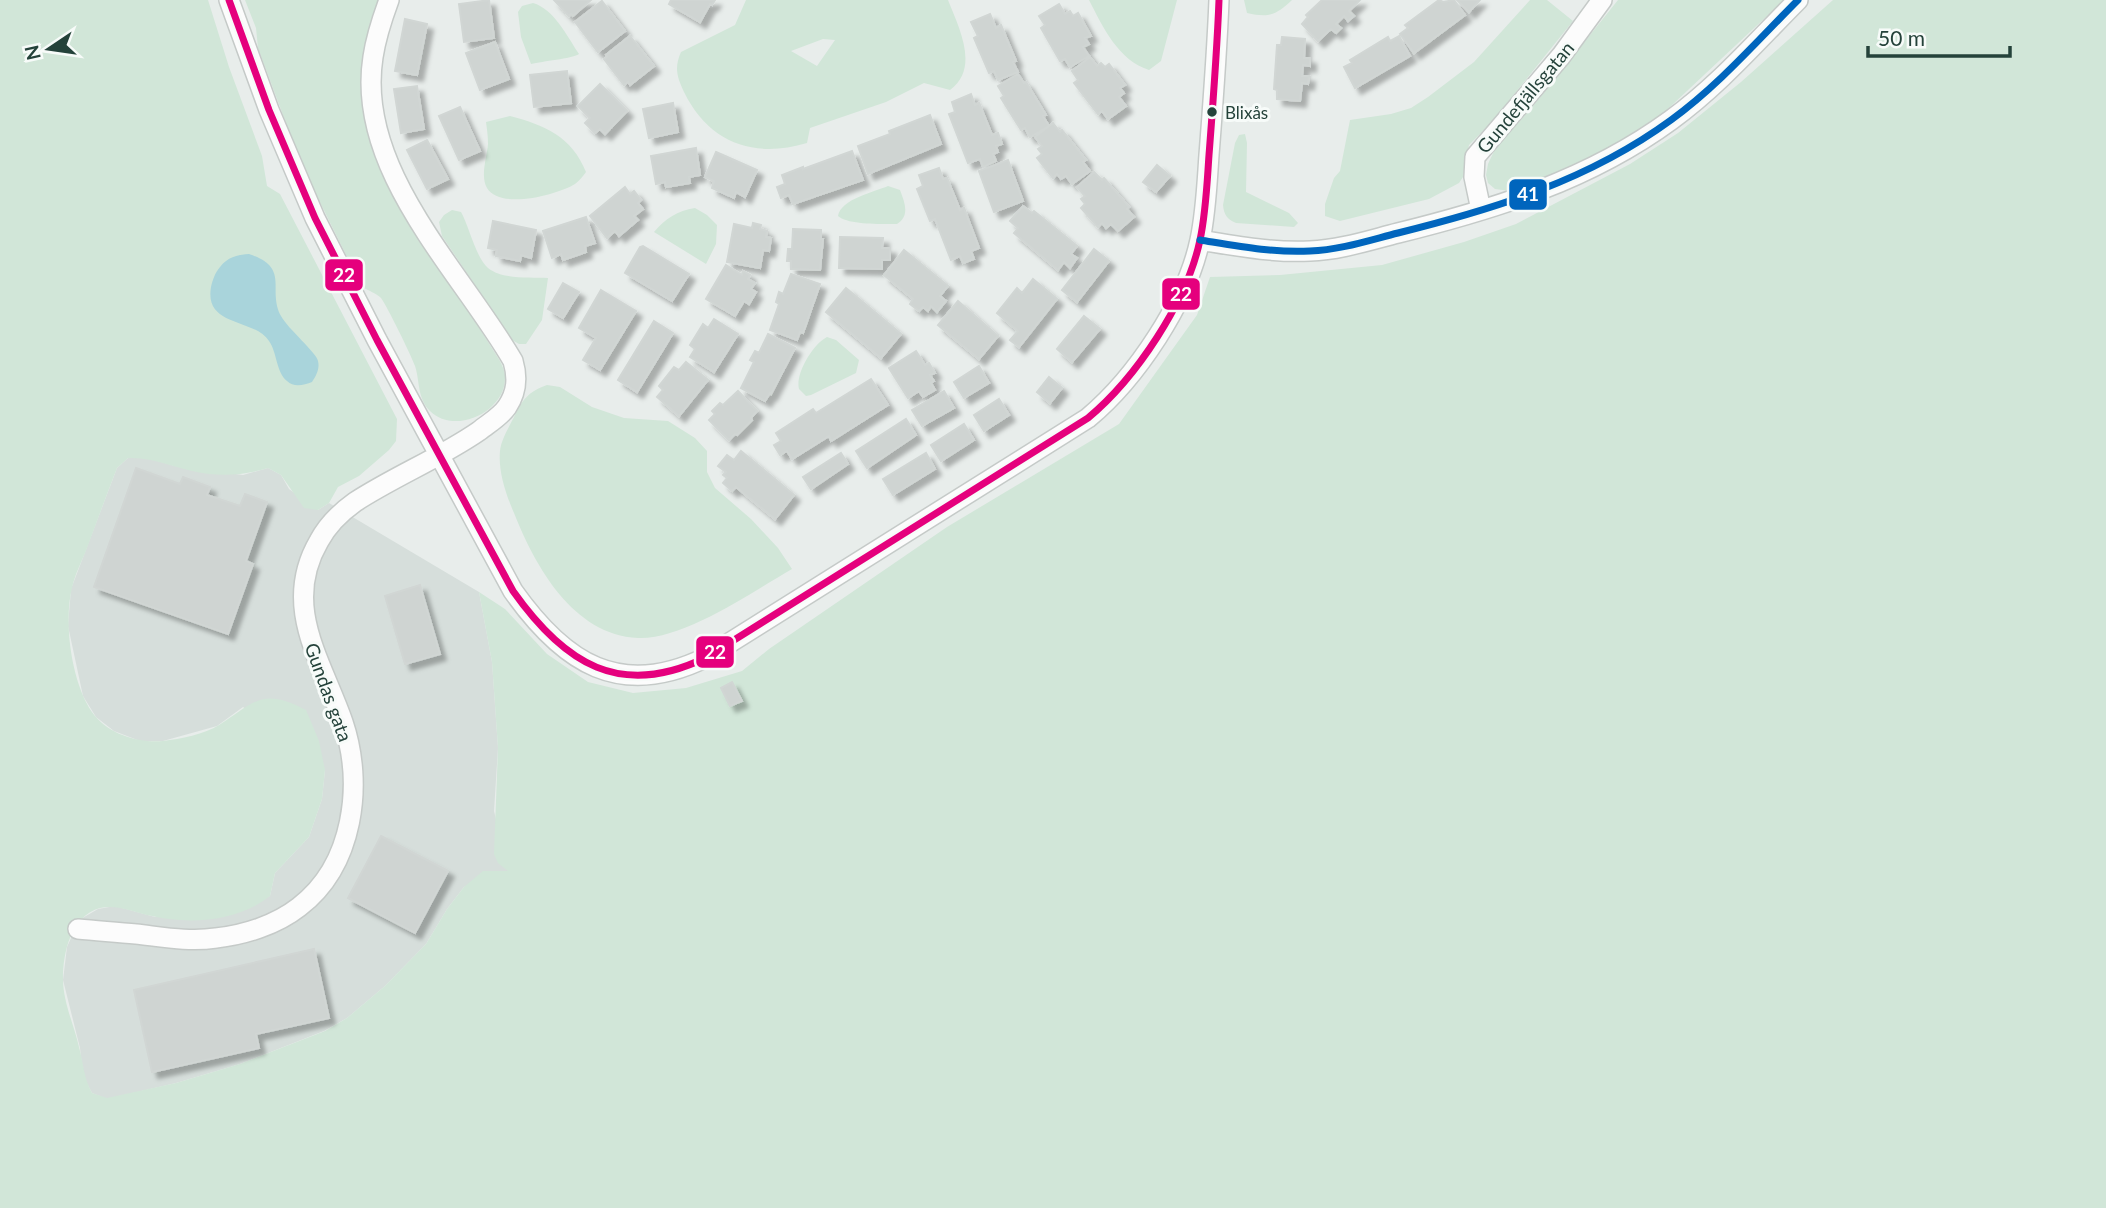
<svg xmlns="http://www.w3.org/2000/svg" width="2106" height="1208" font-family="Lato,sans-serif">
	<defs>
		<filter id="shadow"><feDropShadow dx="6" dy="6" stdDeviation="2" flood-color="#0004"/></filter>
	</defs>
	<rect width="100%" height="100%" fill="#e8edeb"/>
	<path fill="#d6dedb" d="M144,457L175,466L243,475L268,468L281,475L289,489L318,510L329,503L479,592L492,662L498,748L494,811L509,871L464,887L447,909L426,944L385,986L347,1018L324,1031L240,1064L176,1083L107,1099L92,1093L83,1076L80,1048L63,980L67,947L79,920L98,909L115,906L155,917L270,896L275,873L309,837L322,799L325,770L243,707L217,726L163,741H140L114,731L96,717L83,696L68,626L71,589L117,468L128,458Z"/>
	<path fill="#d1e6d8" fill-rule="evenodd" d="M0,0H208L229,67L262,156L267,186L280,194L397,419L396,441L389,450L359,476L338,487L329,503L318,510L304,508L281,475L268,468C248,474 230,476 209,474C181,471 156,457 128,458L117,468C107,494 97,521 87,548C82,561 75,574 72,588C63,623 72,688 95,716C111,735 139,743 163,741C180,739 205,734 219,725C255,702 262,687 306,710L319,741L325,770L322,799L309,837L275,873L270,896C238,921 192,925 152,916C135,913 118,904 100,908C71,916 63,952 63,979C63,1002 74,1025 79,1047C84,1065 83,1076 92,1093L107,1098L176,1083L240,1064L325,1031L347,1018L385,986L426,944L447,909L464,887L483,871H508L498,863L494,854L498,748L492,662L479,592L505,609L547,654L588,682L633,693L686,688L742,671L769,649L947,527L1119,424L1197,315L1210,277L1280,275L1382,265L1464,242L1516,224L1630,164L1678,133L1741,82L1833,0H2106V1208H0Z
		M245,0H379C355,59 360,109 379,168L500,361C502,365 505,372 505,376C507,411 455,436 430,411C417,398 420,381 415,366C411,355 387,306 381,298C377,294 368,290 362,287L302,166L258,48L256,28Z
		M746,0H948C959,28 980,68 950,90L924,83L886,102L810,128L807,143C754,159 709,143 684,92C677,77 674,68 681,52L735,25ZM823,39L835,40L817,66L791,51Z
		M1089,0H1177L1161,61L1149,70C1118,60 1103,27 1089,0Z
		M1244,0H1292C1276,15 1269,18 1247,13Z
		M1530,0H1547L1573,21L1492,122L1469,145L1463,177L1459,183L1429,199L1340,221L1325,216V204L1334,178L1340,171L1350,120L1391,114L1411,108L1428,97L1474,62Z
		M1618,0H1784L1655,121L1621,142L1535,184L1510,191L1495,189L1488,183L1486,175L1488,164L1495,149L1538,100Z
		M533,3C554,9 567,36 579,54C571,59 543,61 531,64L521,37L518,12L522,6Z
		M510,116C545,125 572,137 586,172C583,176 579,181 575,184C557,195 500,210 487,188C480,176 487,157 488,144C488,137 487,129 486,122Z
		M1245,134L1247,143L1246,192L1289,213L1298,223L1294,227L1236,223C1227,219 1224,215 1223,205L1235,143L1239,135Z
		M888,186L900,190C905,203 910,216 897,224C882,224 848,225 838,216C841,199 874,192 888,186Z
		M695,208L707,215L717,225L716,244L706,264L654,232C666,218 677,211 695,208Z
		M452,210L461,212C469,226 476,258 488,268C503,280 530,277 548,278L542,320L526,344H519L512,340L442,236L439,222L444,215Z
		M827,337L836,340L859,360L856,373L811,395L806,396L799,389C795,374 813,344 827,337Z
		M547,385L560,387L592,407L624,418L668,421L695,438L707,451V472L715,488L751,519L778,548L792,569C752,592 684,640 638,638C573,635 535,566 514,513C506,495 498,471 500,451C501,440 509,427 514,417C522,400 529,391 547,385Z"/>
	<path fill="#a9d4db" d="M249,254C291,268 267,289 281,316C288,329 317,353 318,361C320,369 316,376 312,382C304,385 294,388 287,381C276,372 277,352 269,341C254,318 204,327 211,287C213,279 215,273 220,267C228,257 236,255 249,254Z"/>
	<path fill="#cfd4d2" stroke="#d1d6d4" stroke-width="2" filter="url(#shadow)" d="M489,0L494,38L464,42L459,4Z
		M554,0H591L573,16L571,14L569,16Z
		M671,0H715L712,5L710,4L700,22L669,4Z
		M1322,0H1360L1349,11L1354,16L1348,21L1344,16L1336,24L1341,28L1336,33L1331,29L1318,41L1302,24L1308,17L1306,15Z
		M1439,0L1443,2L1454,0L1465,15L1414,53L1400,34L1408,28L1405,25Z
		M1457,0H1480L1469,12Z
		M602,1L625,31L598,52L575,22Z
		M1059,4L1065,14L1070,11L1073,16L1078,13L1091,36L1085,38L1089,44L1083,47L1089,56L1070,67L1065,59L1060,61L1041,28L1045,25L1039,16Z
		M990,14L996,28L1001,25L1016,61L1013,62L1018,72L998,80L994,71L989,73L974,38L978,36L971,22Z
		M405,19L427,24L417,75L395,71Z
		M630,36L654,66L630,85L628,82L624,85L604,59L607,57L606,55Z
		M1399,36L1410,56L1355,88L1344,67L1352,63L1350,60L1388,37L1390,41Z
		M1282,37L1305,39L1304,58H1310V66L1303,65L1302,76H1309L1308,84L1302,83L1300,101L1277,99V90L1274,89L1277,45H1281Z
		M495,42L509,79L480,90L466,53Z
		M1090,57L1097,66L1101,63L1105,67L1109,64L1125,85L1120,88L1124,93L1119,97L1126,106L1108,119L1102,111L1098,114L1074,83L1078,80L1072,71Z
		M567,71L571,103L534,107L530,75Z
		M1018,74L1024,83L1026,82L1046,115L1043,116L1049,126L1030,137L1025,128L1021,130L1001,98L1004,96L998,86Z
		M600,84L627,111L605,134L600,129L595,133L585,123L590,118L578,106Z
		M417,86L424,129L401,133L394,89Z
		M971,94L975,105L979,103L992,135L998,133L1002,144L996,146L998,152L993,154L996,161L983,167L980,159L968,163L949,114L955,112L952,102Z
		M673,103L678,132L649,138L643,109Z
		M460,107L480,151L459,160L439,116Z
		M930,115L941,144L868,174L858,146L890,134L889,131Z
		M1053,123L1060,132L1062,130L1086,160L1083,162L1090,171L1072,184L1066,176L1061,179L1057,174L1053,178L1037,158L1042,154L1038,149L1042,146L1035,137Z
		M427,140L448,179L427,189L407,150Z
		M696,148L700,175L689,177L690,183L666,187L665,182L656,184L651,156Z
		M852,151L863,180L793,204L789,195L781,198L777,187L785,184L782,175L803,167V169Z
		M716,152L757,170L745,197L736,192L734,198L712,188L714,181L705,177Z
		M1008,160L1023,201L994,212L979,171Z
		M1157,165L1170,176L1156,192L1143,182Z
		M939,168L943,179L947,178L960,210L964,208L979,248L971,251L974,259L963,263L960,256L951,260L935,219L930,221L917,189L923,186L919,175Z
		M1094,172L1102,180L1104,178L1129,207L1127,209L1134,217L1118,231L1111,224L1106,228L1102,223L1098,227L1081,208L1085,204L1081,199L1085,196L1077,187Z
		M625,187L630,194L634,191L641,200L638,203L643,209L634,216L638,220L619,236L615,231L607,238L590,216Z
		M1023,206L1032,213L1034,211L1077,246L1071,254L1077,258L1070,268L1064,262L1058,270L1014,233L1018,228L1010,221Z
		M586,217L595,243L585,246L586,252L563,260L561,254L552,258L543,231Z
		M493,221L536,230L531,258L521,255L520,261L496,256L497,250L488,248Z
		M753,223L761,225L760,229L767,231L766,237L771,238L769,251L763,250L760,268L727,262L734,224L752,228Z
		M793,229L821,230V239H823L820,270L791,269V261H787L788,249H792Z
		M840,237L883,238L882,248H890V260H882V269L839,268Z
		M643,246L689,274L672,301L625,273L640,247Z
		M1094,249L1109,261L1077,302L1062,290Z
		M904,250L948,286L940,296L946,301L937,312L931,306L928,311L923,307L919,311L910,304L913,299L884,275Z
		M726,265L742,275L743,271L750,275L748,279L755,283L751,289L756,292L749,304L744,301L735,316L706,299Z
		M791,274L820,284L803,333L800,332L797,340L770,330L779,304L776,302L779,292L783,294Z
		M1033,279L1057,299L1019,347L1010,340L1018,331L997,313L1017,288L1022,293Z
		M563,283L579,292L563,318L548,309Z
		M846,288L901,334L881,358L826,312Z
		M601,290L636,311L600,370L583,360L596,338L579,328Z
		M958,301L998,336L979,359L938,325Z
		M1084,316L1100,329L1072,362L1057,349Z
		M714,319L738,334L714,372L690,357L695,349L690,345L703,324L708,328Z
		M654,321L673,333L637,392L618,380Z
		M768,334L795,348L771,394L770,393L765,401L741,388L754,362L750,360L755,351L759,353Z
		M916,351L925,365L929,363L935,373L930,375L934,381L931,383L935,390L923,397L919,391L908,398L889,368Z
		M686,362L708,380L679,416L657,397L663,390L659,386L674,367L679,370Z
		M979,366L989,383L964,398L954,382Z
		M1049,377L1062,388L1050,403L1037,392Z
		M871,379L888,405L831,441L829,436L792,459L787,451L780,455L774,445L781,441L776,433L813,409L816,413Z
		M738,391L757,411L751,418L752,420L737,435L735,434L729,440L709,420L715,414L712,411L720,403L723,405Z
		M944,391L954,408L922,426L912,410Z
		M999,399L1009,415L984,431L974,415Z
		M906,419L916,435L867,468L856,451Z
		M964,424L974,440L941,461L931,445Z
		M741,451L794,495L775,519L736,487L732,491L723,483L727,478L723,475L726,472L718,466L727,455L734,460Z
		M841,453L848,464L811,489L803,477Z
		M926,453L935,469L893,495L883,479Z
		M136,468L180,484L183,477L210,487L207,495L240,506L245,494L267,502L246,561L253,564L228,634L94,587Z
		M420,585L440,654L405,664L385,596Z
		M732,682L742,701L730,706L721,688Z
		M381,836L448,871L415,933L348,898Z
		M314,949L329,1018L256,1034L259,1048L152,1072L134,990Z"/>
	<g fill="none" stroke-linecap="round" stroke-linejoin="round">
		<defs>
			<path id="street" d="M229,0L269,110L315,218L377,340L513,591C564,663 620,700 707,657L1088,418C1136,378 1187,302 1200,240C1206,212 1207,183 1209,155C1213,103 1217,52 1219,0
				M1481,210L1474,177L1475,157L1561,56L1602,0
				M1200,240C1237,246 1273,253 1310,251C1340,250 1370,240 1398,233C1495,209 1589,180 1671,120C1718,86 1757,41 1798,0
				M78,929C98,931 117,932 136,934C163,937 189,942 216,938C244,935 276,925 299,907C354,865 364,784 343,722C322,661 281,606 319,541C327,526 341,512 355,502C395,476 440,458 479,431C489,423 500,417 507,407C517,392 518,378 513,361C461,271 355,170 373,57C376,37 382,19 389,0"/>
		</defs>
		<use href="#street" stroke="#c5cac8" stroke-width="22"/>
		<use href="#street" stroke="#fcfcfc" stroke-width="19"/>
		<defs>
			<path id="bus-1" d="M229,0L269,110L315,218L377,340L513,591C564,663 620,700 707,657L1088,418C1136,378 1187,302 1200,240C1206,212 1207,183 1209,155C1213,103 1217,52 1219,0"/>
			<path id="bus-2" d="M1200,240C1237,246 1273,253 1310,251C1340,250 1370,240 1398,233C1495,209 1589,180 1671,120C1718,86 1757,41 1798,0"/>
		</defs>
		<use href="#bus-1" stroke="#f7fbf9" stroke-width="12"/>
		<use href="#bus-2" stroke="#f7fbf9" stroke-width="12"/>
		<use href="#bus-1" stroke="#e5007d" stroke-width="7"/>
		<use href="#bus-2" stroke="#0065bd" stroke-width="7"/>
	</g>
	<circle fill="#24423a" stroke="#f7fbf9" stroke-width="2.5" cx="1212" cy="112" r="6"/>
	<g text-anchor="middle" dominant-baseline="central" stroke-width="6" stroke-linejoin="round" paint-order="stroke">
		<g font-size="17" fill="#24423a" stroke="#f7fbf9" text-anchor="start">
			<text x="1225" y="112">Blixås</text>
		</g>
		<g font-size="19" fill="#24423a" stroke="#f7fbf9">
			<text transform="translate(1525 97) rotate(-50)">Gundefjällsgatan</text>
			<text transform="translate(329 692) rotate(70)">Gundas gata</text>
		</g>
	</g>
	<g stroke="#f7fbf9" stroke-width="2.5">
		<rect x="1508" y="178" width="40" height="33" rx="7" fill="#0065bd"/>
		<rect x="324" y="258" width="40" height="34" rx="7" fill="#e5007d"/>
		<rect x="1161" y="277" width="40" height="34" rx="7" fill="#e5007d"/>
		<rect x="695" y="635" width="40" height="34" rx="7" fill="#e5007d"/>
	</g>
	<g font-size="19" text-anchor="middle" font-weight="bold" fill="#fff">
		<text x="1528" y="201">41</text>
		<text x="344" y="282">22</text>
		<text x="1181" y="301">22</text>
		<text x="715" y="659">22</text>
	</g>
	<g transform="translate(49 49) rotate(257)" stroke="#f7fbf9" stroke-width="5" paint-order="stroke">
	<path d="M0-5L12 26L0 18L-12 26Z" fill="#24423a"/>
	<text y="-10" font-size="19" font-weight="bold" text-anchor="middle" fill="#24423a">N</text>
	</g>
	<path d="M1868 46v10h142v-10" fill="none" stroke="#24423a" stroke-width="3.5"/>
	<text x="1878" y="46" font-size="21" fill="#24423a" stroke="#f7fbf9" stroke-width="5" paint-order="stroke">50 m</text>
</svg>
